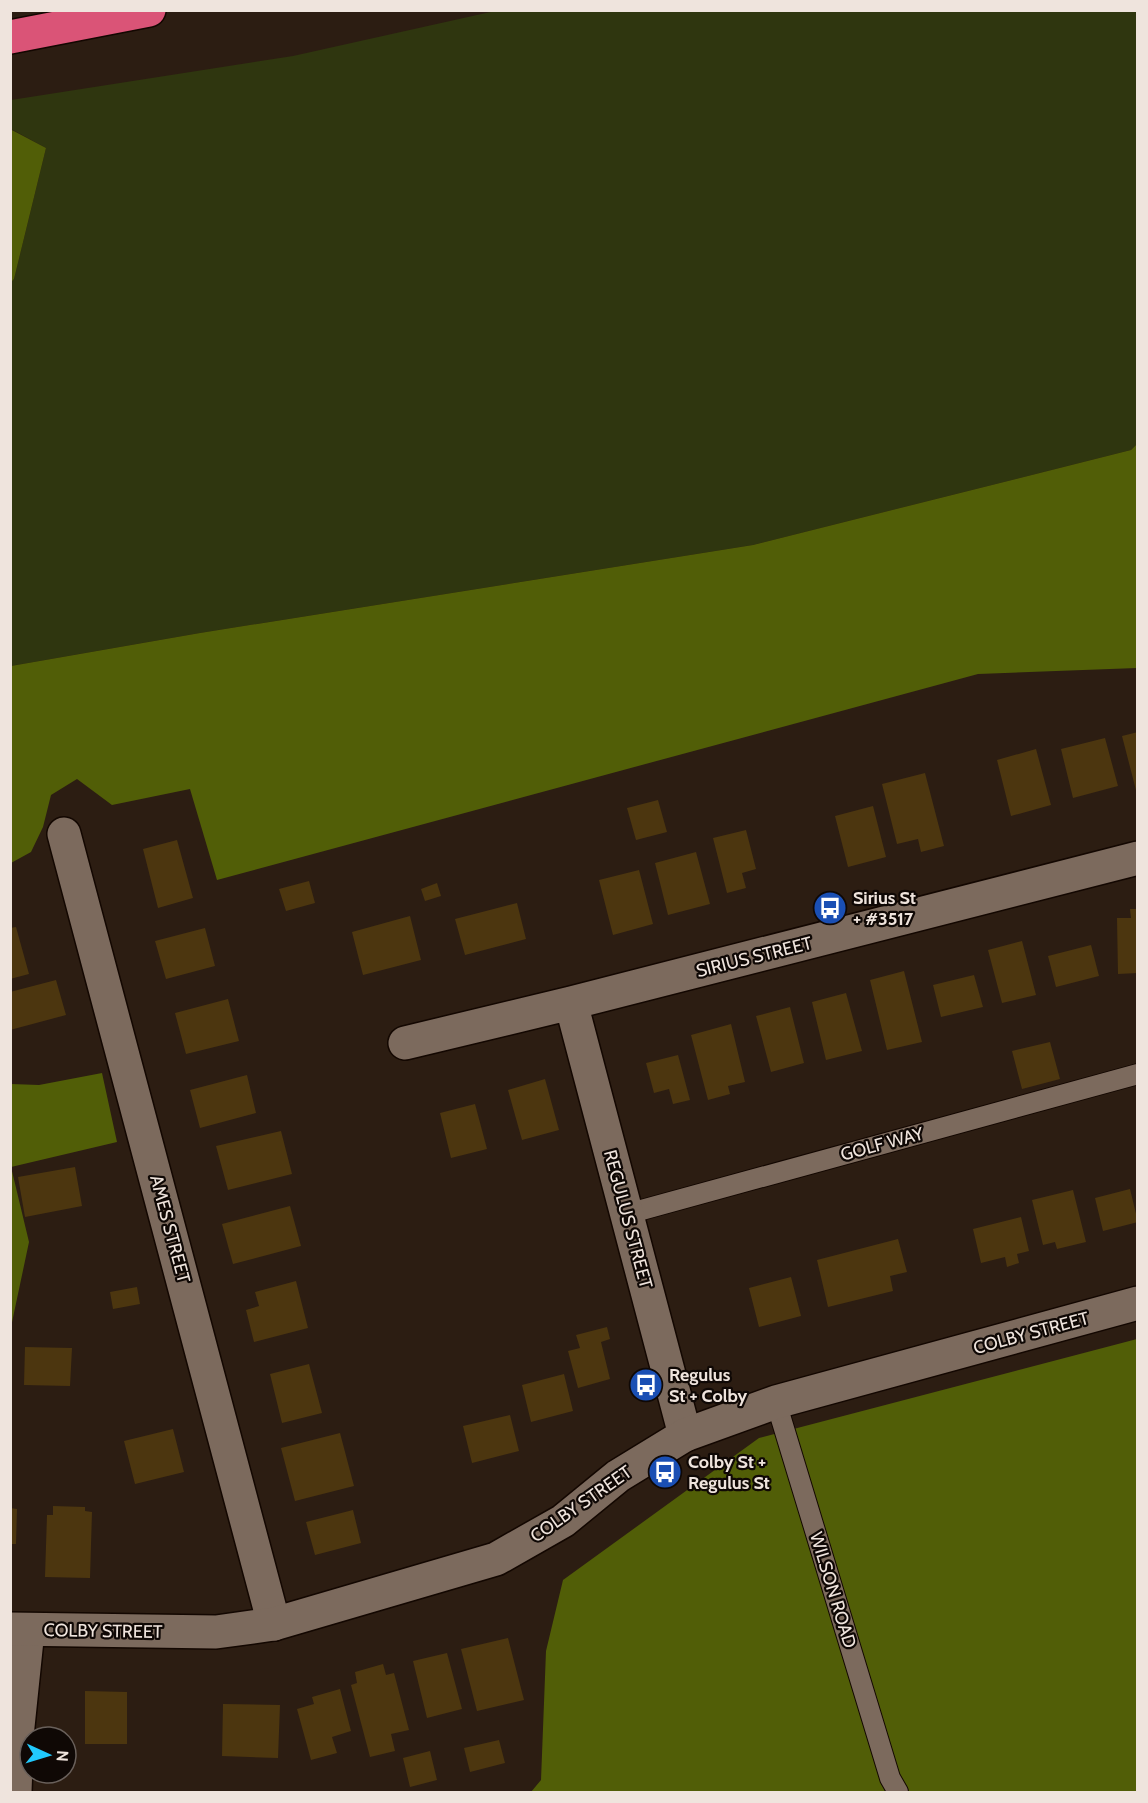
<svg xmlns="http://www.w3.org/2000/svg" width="1148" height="1803" font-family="Cabin,sans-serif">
	<rect width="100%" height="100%" fill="#2c1d12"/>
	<path fill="#2f360f" d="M495,11H1137V444L1131,450L753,545L200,633L11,666L10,282L14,279L46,148L11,129V100L293,56Z"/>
	<path fill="#515e07" d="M10,129L46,148L14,279L11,282Z
		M1137,444V668L978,674L217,880L190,789L112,805L77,779L51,795L43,827L31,852L11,863V666L200,633L753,545L1131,450Z
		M102,1073L117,1142L11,1167L29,1242L11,1327V1084L39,1085Z
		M1137,1339V1792H531L541,1780L546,1651L563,1580L759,1438Z"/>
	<path fill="#4c360f" d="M1138,732V794H1137L1122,736Z
		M1105,738L1118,786L1073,798L1061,749Z
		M1036,749L1051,805L1011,816L997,760Z
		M925,773L944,846L921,852L918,839L897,844L882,784Z
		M658,800L667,832L636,840L627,808Z
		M873,806L886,857L848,867L835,816Z
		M746,830L756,869L742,873L746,888L727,893L713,838Z
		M177,840L193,898L158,908L143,849Z
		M696,852L710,904L668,915L655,863Z
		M639,870L653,924L613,935L599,880Z
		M309,881L315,903L286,911L279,889Z
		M437,883L441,896L425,901L421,889Z
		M517,903L526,939L465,955L455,919Z
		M1130,909H1138V973L1118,974L1117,918H1131Z
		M410,916L421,960L363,975L352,932Z
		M16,927L29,974L10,979V928Z
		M205,928L215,966L166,979L155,941Z
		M1022,941L1036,995L1002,1003L988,950Z
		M1091,945L1099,976L1056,987L1048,956Z
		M904,971L922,1042L887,1050L870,980Z
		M974,975L983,1007L941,1017L933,985Z
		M56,980L66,1015L10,1030V992Z
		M846,993L862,1051L826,1060L812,1002Z
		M228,999L239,1041L186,1054L175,1013Z
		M790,1007L804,1063L771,1072L756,1016Z
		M731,1024L745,1082L728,1086L730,1094L708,1100L691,1035Z
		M1050,1042L1060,1079L1022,1089L1012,1051Z
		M678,1055L690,1100L673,1104L669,1089L654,1093L646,1063Z
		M247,1075L256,1113L200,1128L190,1090Z
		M545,1079L559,1130L522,1140L508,1090Z
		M475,1104L487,1149L451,1158L440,1113Z
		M281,1131L292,1174L228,1190L216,1146Z
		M75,1167L82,1206L25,1217L18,1177Z
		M1130,1189L1138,1222L1103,1231L1095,1198Z
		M1073,1190L1086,1242L1057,1249L1055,1242L1043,1245L1032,1200Z
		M290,1206L301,1246L233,1264L222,1224Z
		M1021,1217L1029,1251L1017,1254L1019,1263L1007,1267L1005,1257L981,1263L973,1229Z
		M898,1239L907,1272L890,1276L893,1291L828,1307L817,1260Z
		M791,1277L801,1316L759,1327L749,1288Z
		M296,1281L308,1328L254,1342L246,1310L259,1306L255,1292Z
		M137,1287L140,1304L113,1309L110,1292Z
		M607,1327L610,1339L601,1342L610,1379L578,1388L568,1351L580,1348L576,1335Z
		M25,1347L72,1348L70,1386L24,1385Z
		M309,1364L322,1413L282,1423L270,1374Z
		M564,1374L573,1411L531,1422L522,1385Z
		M510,1415L519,1451L472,1463L463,1426Z
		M173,1429L184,1472L135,1484L124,1441Z
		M340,1433L354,1486L295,1501L281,1448Z
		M53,1506L85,1507V1511L92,1512L90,1578L45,1577L47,1515H53Z
		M10,1508L17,1509L16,1544H10Z
		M353,1510L361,1543L315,1555L306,1522Z
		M508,1638L524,1700L477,1711L461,1649Z
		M447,1653L462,1709L427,1718L413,1661Z
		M383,1664L386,1675L394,1673L409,1730L391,1734L395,1751L370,1757L351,1685L357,1683L355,1672Z
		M340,1689L351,1731L332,1737L337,1753L311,1760L297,1709L314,1704L312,1697Z
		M85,1691L127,1692V1744H85Z
		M223,1704L280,1705L278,1758L222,1756Z
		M499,1740L505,1763L470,1772L464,1748Z
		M430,1751L437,1780L410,1787L403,1758Z"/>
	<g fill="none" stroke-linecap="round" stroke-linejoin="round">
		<defs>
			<path id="service" d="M627,1214L1138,1074
				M776,1402L890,1778L898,1792"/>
			<path id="minor" d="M64,834L274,1624
				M571,1003L685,1435
				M405,1043L571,1003L1138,858
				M15,1792L17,1736L28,1630"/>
			<path id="tertiary" d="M10,1629L216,1632L274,1624L496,1559L563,1521L618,1476L685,1435L776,1402L1138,1303"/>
			<path id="motorway" d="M10,37L149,10"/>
		</defs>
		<use href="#service" stroke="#130701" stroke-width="22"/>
		<use href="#minor" stroke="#130701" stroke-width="36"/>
		<use href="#tertiary" stroke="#130701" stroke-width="36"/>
		<use href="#motorway" stroke="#130701" stroke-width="36"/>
		<use href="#service" stroke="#7c6a5d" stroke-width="20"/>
		<use href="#minor" stroke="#7c6a5d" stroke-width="33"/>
		<use href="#tertiary" stroke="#7c6a5d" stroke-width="33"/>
		<use href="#motorway" stroke="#da5477" stroke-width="33"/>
	</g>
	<defs>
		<symbol id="bus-disc" viewBox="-11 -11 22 22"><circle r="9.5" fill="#1a4fb4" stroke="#0f0805"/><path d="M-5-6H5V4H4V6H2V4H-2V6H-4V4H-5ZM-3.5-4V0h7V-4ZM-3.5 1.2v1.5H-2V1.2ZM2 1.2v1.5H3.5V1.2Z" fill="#fff"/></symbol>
	</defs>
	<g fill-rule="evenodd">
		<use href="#bus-disc" x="811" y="889" width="38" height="38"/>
		<use href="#bus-disc" x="627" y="1366" width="38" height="38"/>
		<use href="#bus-disc" x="646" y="1453" width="38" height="38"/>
	</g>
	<g text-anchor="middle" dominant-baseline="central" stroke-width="4.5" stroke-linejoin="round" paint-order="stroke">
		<g font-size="18" font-weight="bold" fill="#efe4dd" stroke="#0f0805" text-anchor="start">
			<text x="853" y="898">Sirius St<tspan x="853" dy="21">+ #3517</tspan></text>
			<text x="669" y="1375">Regulus<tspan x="669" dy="21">St + Colby</tspan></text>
			<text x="688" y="1462">Colby St +<tspan x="688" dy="21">Regulus St</tspan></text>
		</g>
		<g font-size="18" fill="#efe4dd" stroke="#0f0805">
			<text transform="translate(754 957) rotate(-14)">SIRIUS STREET</text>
			<text transform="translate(882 1144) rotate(-15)">GOLF WAY</text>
			<text transform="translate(628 1219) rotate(75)">REGULUS STREET</text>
			<text transform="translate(170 1229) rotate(75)">AMES STREET</text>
			<text transform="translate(1031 1333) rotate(-15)">COLBY STREET</text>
			<text transform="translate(581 1504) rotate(-35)">COLBY STREET</text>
			<text transform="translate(833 1590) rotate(73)">WILSON ROAD</text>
			<text transform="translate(103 1631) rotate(1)">COLBY STREET</text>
		</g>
	</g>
	<rect width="1148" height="1803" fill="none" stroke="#efe4dd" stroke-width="24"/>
	<g transform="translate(48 1755) rotate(94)"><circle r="28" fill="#0f0805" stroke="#69605b" stroke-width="1.5"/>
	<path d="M0-4.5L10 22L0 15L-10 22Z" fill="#21c9fd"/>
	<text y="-9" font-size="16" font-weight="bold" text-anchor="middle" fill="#efe4dd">N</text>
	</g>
</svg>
